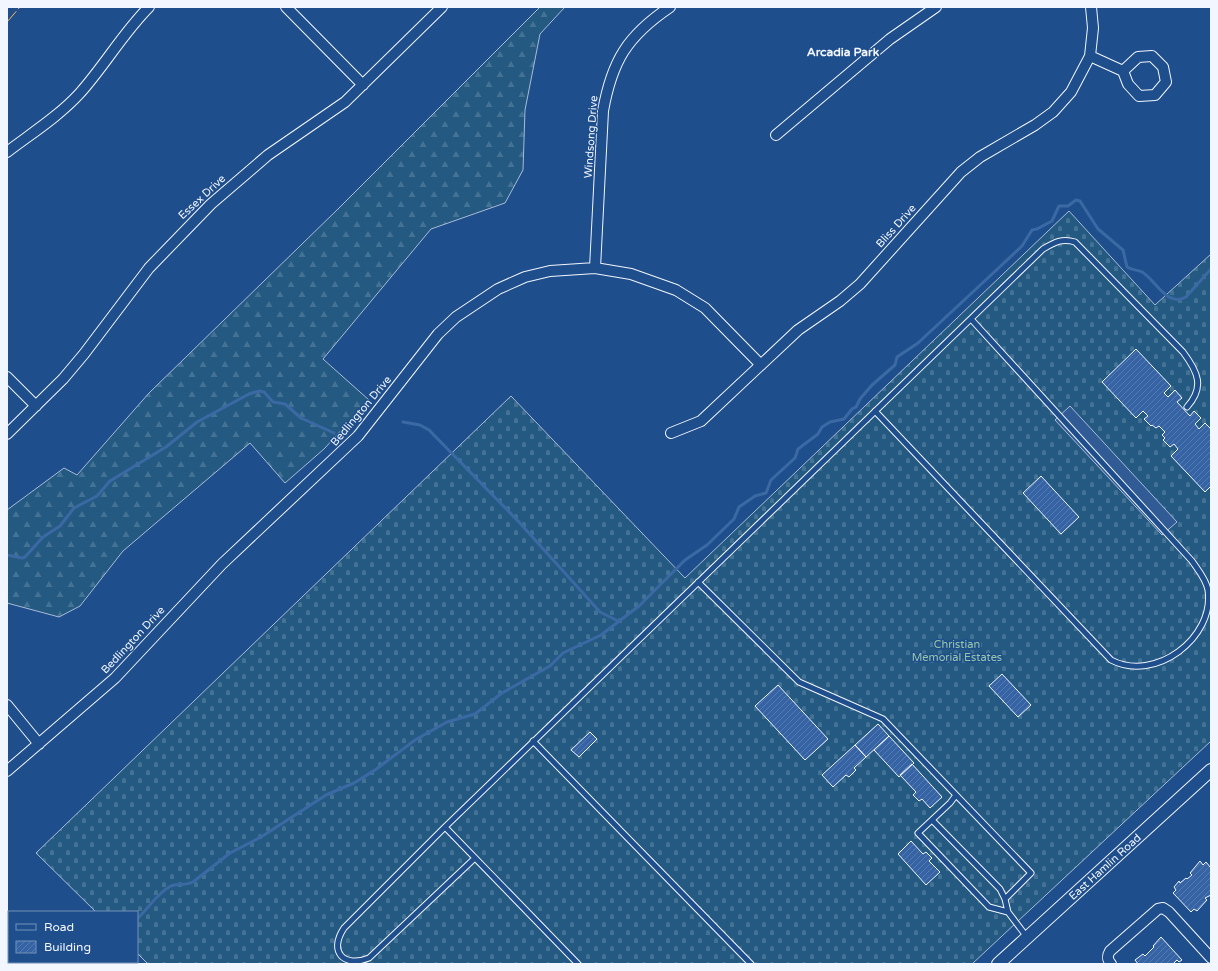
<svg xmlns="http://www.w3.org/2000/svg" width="1218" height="971" font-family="'Varela Round',sans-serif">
	<defs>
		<pattern id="forest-firs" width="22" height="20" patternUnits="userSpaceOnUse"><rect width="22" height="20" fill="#245a82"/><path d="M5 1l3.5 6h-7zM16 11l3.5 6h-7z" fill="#447295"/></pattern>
		<pattern id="cemetery-stones" width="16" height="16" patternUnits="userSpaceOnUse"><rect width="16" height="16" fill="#245a82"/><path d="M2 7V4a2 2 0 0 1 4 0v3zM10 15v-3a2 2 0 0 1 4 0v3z" fill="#447295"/></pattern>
		<pattern id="building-hatch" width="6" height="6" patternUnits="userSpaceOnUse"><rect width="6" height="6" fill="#3563a3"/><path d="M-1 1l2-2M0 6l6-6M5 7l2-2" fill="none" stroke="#537ab1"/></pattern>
	</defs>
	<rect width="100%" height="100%" fill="#1f4e8c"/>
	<path fill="url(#forest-firs)" stroke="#a8bbd7" d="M540,7H565L540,34L525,110L523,170L505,203L431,229L323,359L369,400L324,449L285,483L250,443L123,551L80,606L59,617L7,603V510L64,468L77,475L149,393L339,208Z"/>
	<path fill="url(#cemetery-stones)" stroke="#a8bbd7" d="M1069,211L1155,305L1211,254V741L972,964H148L137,953V912H96L36,853L511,396L685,578Z"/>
	<path fill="#305b95" stroke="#a8bbd7" d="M1070,406L1177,522L1162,535L1055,420Z"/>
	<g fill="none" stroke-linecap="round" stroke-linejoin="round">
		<path stroke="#3b69a3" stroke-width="3" d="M403,422L420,425L429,430L518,521L600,612L618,621
			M7,555L22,558L25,557L43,537L60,526L74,508L97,496L110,481L166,447L197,422L249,394L259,391L264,392L273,402L285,404L301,418L334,433
			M137,919C149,908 157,893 171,886C177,883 186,886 193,882L230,853L261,837L326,795L354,783L375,770L415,740L447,722L475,714L502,693L550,666L563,653L601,635L639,606L685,560L707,545L734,519L739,507L755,496L766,493L771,480L795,458L798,449L818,434L822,427L830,422L844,419L852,409L856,407L860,399L872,385L895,365L897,357L918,343L990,276L1022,246L1032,230L1037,229L1052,221L1059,206H1068L1076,200L1080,201L1098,229L1123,250L1127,267C1132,270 1138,270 1142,272C1155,279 1167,308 1186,297L1211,269
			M114,964L115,962"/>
	</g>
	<path fill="url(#building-hatch)" stroke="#f2f6ff" d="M1136,349L1171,386L1164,393L1168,397L1175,390L1182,398L1177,402L1190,416L1194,411L1201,418L1195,424L1199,429L1205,423L1211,429V486L1205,492L1171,456L1178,449L1174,444L1170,447L1163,440L1165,438L1162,435L1165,432L1159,426L1156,428L1152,425L1151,426L1144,419L1148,416L1143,411L1136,418L1102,382Z
		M1041,476L1079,517L1061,534L1023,493Z
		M1002,674L1031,705L1018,717L989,686Z
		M778,685L828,739L805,760L755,706Z
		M878,724L889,736L866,757L855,745Z
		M590,732L597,739L579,757L571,750Z
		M889,736L914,763L899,777L874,750Z
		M855,745L866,757L854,768L856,770L849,777L846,775L833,787L822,775Z
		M912,764L942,797L930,808L922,799L919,801L913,795L916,792L900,775Z
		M911,841L923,854L926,852L932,858L929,861L940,872L926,885L898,854Z
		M1200,861L1203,865L1206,862L1211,868V895L1205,898L1207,900L1197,911L1194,909L1191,912L1173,893L1176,890L1174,887L1179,881L1180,883L1186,878L1187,879L1192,875L1190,873Z
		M1161,937L1182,960L1179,962L1177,960L1173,964H1138L1135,960L1143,954L1145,956L1154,947L1153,946Z"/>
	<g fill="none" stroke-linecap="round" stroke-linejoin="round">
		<defs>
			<path id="service" d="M875,411L1111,660C1155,683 1215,638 1208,590C1206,579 1198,570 1192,561L971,319
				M698,582L799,682L883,719L1031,873L1005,899
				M533,741L751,964
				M956,795L950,803L918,833L989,907L1008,912
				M932,820L1000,889L1005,899L1008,912L1027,937
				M445,827L344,928C328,952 344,968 369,958L475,858
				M578,964L445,827L1043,249C1055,242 1062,238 1075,242L1183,352C1198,372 1205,387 1187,407"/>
			<path id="minor" d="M286,7L363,85
				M1090,56L1123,71L1128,84L1139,96L1155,95L1166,82L1163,67L1152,56L1138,57L1123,71
				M776,135L890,39L936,7
				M7,152C32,133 59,116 80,93C105,65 123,33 149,7
				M595,268L603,111C612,61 627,36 670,7
				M7,377L36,406
				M671,433L701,421L798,330L840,301L860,284L961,172L980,157L1035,125L1053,112L1071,92L1090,56L1093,28L1091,7
				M7,434L63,379L84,354L149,268L211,204L268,155L345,102L442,7
				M7,705L39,744
				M7,771L115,678L222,564L358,436L438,334L456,317L498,289L525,277L550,271L595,268L631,274L676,290L705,308L761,365
				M1111,964C1107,959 1107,956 1110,951L1158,909L1163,908L1169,912L1211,958"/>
			<path id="tertiary" d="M998,964L1211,770"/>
		</defs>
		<use href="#service" stroke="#f2f6ff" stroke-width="7"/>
		<use href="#minor" stroke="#f2f6ff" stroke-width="12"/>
		<use href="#tertiary" stroke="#f2f6ff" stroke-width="14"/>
		<use href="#service" stroke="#1f4e8c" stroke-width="5"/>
		<use href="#minor" stroke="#1f4e8c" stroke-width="10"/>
		<use href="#tertiary" stroke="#1f4e8c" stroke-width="12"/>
		<path stroke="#ffb74d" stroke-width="1" stroke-dasharray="14 3 2 3" stroke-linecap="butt" d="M7,22L20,7"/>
	</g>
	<g text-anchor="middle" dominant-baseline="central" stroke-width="3" stroke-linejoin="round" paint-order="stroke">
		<g font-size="11" fill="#f2f6ff" stroke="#1f4e8c">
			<text transform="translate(591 137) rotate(-86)">Windsong Drive</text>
			<text transform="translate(202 197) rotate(-43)">Essex Drive</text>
			<text transform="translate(896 226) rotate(-48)">Bliss Drive</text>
			<text transform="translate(361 411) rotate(-50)">Bedlington Drive</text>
			<text transform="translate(133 640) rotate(-47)">Bedlington Drive</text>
			<text transform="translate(1105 867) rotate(-42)">East Hamlin Road</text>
		</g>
		<g font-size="11" fill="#97c8a6" stroke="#1f4e8c">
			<text x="957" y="644">Christian<tspan x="957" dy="13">Memorial Estates</tspan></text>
		</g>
		<g font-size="12" font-weight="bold" fill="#f2f6ff" stroke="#1f4e8c">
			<text x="843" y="52">Arcadia Park</text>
		</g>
	</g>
	<rect width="1218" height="971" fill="none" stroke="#f2f6ff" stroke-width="16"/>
	<rect x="8" y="911" width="130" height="52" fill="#1f4e8c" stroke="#7391ba"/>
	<rect x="16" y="924" width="20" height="6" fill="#1f4e8c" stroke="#7391ba"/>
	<text x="44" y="931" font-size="12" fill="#f2f6ff">Road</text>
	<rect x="16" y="941" width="20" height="12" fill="url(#building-hatch)" stroke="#7391ba"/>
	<text x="44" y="951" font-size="12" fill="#f2f6ff">Building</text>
</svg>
